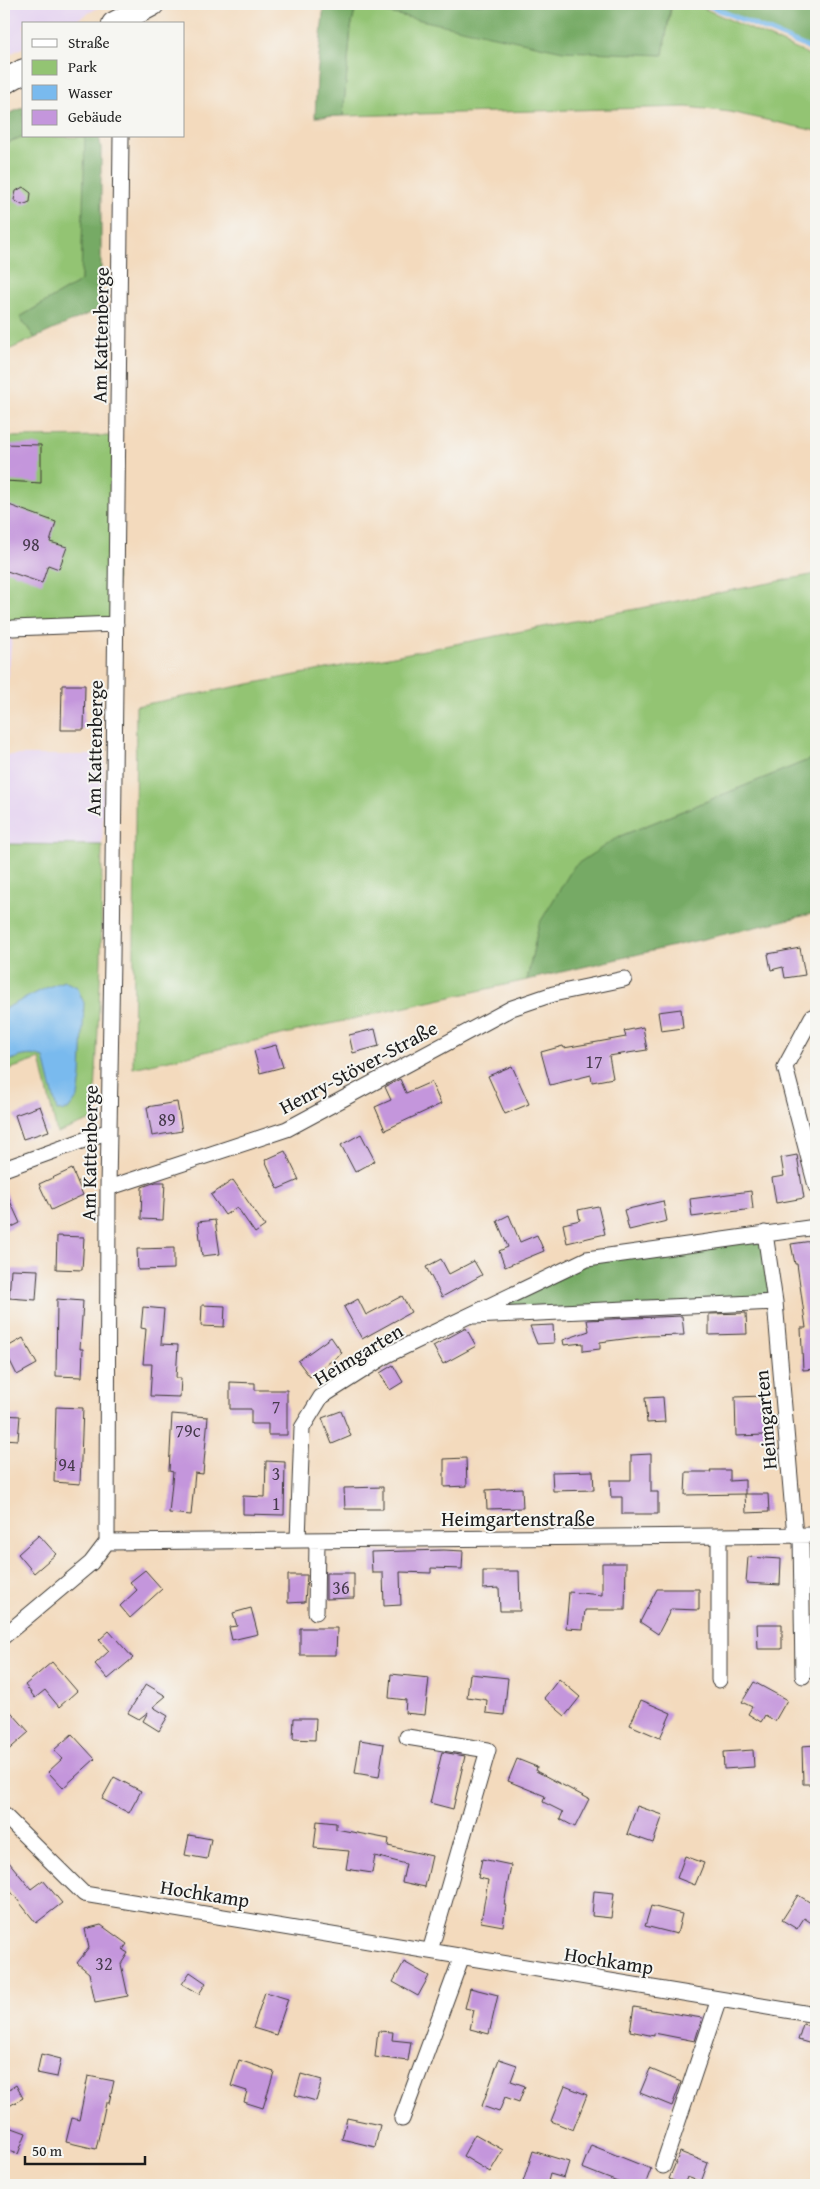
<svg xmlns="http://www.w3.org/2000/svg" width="820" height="2189" font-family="'Gentium Book Plus',serif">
	<rect width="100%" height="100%" fill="#f6f6f2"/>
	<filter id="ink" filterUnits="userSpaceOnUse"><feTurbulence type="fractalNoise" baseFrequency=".02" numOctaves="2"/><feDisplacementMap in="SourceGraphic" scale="10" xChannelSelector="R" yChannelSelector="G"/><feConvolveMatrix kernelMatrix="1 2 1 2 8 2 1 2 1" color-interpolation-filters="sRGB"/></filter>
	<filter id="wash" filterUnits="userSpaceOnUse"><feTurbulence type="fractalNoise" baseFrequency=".0096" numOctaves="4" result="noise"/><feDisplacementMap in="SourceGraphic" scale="20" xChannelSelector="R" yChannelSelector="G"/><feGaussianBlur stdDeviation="1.12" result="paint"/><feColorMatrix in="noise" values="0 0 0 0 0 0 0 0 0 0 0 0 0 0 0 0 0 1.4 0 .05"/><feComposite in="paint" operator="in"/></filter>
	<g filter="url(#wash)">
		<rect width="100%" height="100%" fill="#f3dabd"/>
		<path fill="#e5d3f1" d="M4,4H105L69,24H24V47L4,57Z
			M4,584L13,628L4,721Z
			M4,755H105L102,845L4,844Z"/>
		<path fill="#93c473" stroke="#587048" d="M672,4H694L816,58V131L730,112L687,107L343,116L351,28L356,6L397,14L662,55Z
			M24,136L86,137L81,281L20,317L35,338L4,352V144Z
			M118,436L116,624L4,626V437Z
			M816,574V757L618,837L539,924L527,980L133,1068L136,706Z
			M4,844L102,845L101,961L94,1119L57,1133L40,1059L4,1071Z"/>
		<path fill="#76aa65" stroke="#496340" d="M324,4H671L663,55L563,51L356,6L351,28L343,116L315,117L317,77Z
			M705,4H816V51Z
			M24,107V136L4,144V116Z
			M85,136H99L101,148V308L35,338L20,317L81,281Z
			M816,757V913L527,980L539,924L574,866L618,837Z
			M765,1233L775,1302L467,1316L587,1259Z"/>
		<path fill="#79baee" stroke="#4a6b85" d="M64,981L77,987L84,1003L81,1077L78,1097L68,1110L57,1111L44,1058C29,1052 18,1057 4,1063V1009L46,988Z"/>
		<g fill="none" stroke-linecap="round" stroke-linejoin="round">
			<path stroke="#79baee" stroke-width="5" d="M705,4L816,51"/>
		</g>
		<g id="blocks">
			<path fill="#c496dc" d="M23,187L31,193L30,202L22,205L14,200L16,191Z
				M4,444L41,445V483L4,481Z
				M9,505L56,522L50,542L67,547L59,569L48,565L42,583L4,570V521Z
				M62,685H85L84,730H61Z
				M800,948L805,975L785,978L783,967L771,970L768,954Z
				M681,1009L683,1028L661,1031L658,1012Z
				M643,1027L647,1050L609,1056L613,1078L592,1082L591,1075L550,1085L541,1052L563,1046L564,1048L626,1037L624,1031Z
				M375,1029L379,1046L353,1053L349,1035Z
				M276,1045L283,1067L260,1073L254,1051Z
				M512,1066L529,1104L505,1114L488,1076Z
				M400,1079L406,1093L431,1082L441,1104L385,1130L375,1107L391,1100L385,1087Z
				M177,1102L182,1131L152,1136L147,1107Z
				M40,1106L49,1131L23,1139L15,1115Z
				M361,1134L375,1161L355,1172L341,1145Z
				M285,1151L299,1180L278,1189L265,1160Z
				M797,1155L804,1198L776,1203L772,1178L784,1176L781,1158Z
				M72,1169L83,1195L51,1210L39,1184Z
				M233,1180L265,1226L255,1233L237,1207L225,1215L211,1195Z
				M156,1182H165L163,1220L141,1219L142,1187Z
				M4,1188L20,1223L4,1231Z
				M751,1191L753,1209L692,1217L690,1199Z
				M663,1201L667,1221L629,1230L624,1210Z
				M598,1206L605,1234L567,1243L563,1224L580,1220L578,1210Z
				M509,1215L520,1242L537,1235L544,1251L505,1267L499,1251L508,1247L497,1221Z
				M215,1220L220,1254L202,1256L198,1222Z
				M57,1236L84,1237L82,1270L56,1269Z
				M812,1241L816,1284V1369L803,1370L801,1328H806L797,1264H795L791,1244Z
				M174,1248V1269L138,1270L137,1249Z
				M441,1259L449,1274L474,1261L482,1275L442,1297L426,1267Z
				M11,1269L38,1270L36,1300L9,1298Z
				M402,1296L411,1312L362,1339L344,1307L358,1299L366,1315Z
				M57,1299L83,1301L80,1349H83L82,1377L56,1376Z
				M202,1305L225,1306L224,1327L201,1326Z
				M143,1307L164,1309L161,1344L178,1345L176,1378H181L180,1397L150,1396L152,1364H143L146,1329L141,1328Z
				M746,1313L747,1334L709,1335V1314Z
				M682,1316L684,1335L647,1336L600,1342V1349L583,1351V1343L564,1345L563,1340L589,1331L587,1320Z
				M553,1325L554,1343L537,1344L530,1326Z
				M466,1328L476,1346L443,1364L433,1346Z
				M331,1337L342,1353L310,1377L298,1361Z
				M23,1338L37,1364L17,1375L4,1349Z
				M393,1365L403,1382L390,1390L380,1373Z
				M230,1382L255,1383V1390H287V1435H268V1424H251V1409H230Z
				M763,1396L765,1435L736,1436L735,1397Z
				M663,1397L665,1422L647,1423L645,1398Z
				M56,1407L83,1408L80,1484L54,1482Z
				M341,1411L351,1436L332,1444L322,1418Z
				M172,1414L208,1417L203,1474L195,1473L191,1515L169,1513L173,1472L169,1471Z
				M4,1415L20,1416L18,1440L4,1439Z
				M651,1454V1492H658V1514H622V1497H611L610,1480H631V1455Z
				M466,1458L467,1486L444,1487V1459Z
				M266,1461L285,1462L284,1515L243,1514V1496L265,1497Z
				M710,1470H730V1481L745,1480V1494L685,1495L686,1472H711Z
				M593,1471L594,1490L553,1491L552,1472Z
				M383,1487V1509H345L344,1488Z
				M522,1488L523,1508L487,1509L486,1490Z
				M745,1494H768L769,1512L746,1513Z
				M39,1535L56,1554L34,1573L18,1554Z
				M444,1550L463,1551L462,1569L431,1568V1573L400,1572L401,1605L384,1606L383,1573H372L371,1552Z
				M748,1557L781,1559L780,1585L746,1583Z
				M602,1563H626L625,1610H585L583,1629L566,1628L569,1592L602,1595Z
				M145,1570L162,1589L130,1618L120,1606L137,1590L130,1582Z
				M483,1571H519L520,1611H500L499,1588L483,1589Z
				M326,1573H354V1598L326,1599Z
				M288,1575H307L305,1602L288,1603Z
				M657,1589H699V1610L671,1609L658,1634L640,1622Z
				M251,1608L258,1634L232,1640L229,1627L237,1626L233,1613Z
				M757,1624H782V1649H758Z
				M300,1628H337L336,1655H300Z
				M109,1631L133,1658L108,1679L95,1664L109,1651L99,1640Z
				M52,1662L77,1691L59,1707L45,1690L35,1698L25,1685Z
				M391,1674L429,1678L425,1715L405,1713L406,1700L389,1698Z
				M470,1674L508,1678L504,1715L486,1713L487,1700L467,1697Z
				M559,1679L580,1697L565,1716L544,1698Z
				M754,1682L787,1700L775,1721L765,1715L761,1722L748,1714L752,1707L742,1702Z
				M146,1684L166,1696L153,1707L168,1716L159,1731L143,1721L148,1712L139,1719L128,1713Z
				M641,1700L671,1713L660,1738L630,1725Z
				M4,1704L29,1732L4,1754Z
				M294,1718H316L315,1740L293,1739Z
				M72,1734L95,1759L63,1788L48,1772L62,1759L54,1750Z
				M360,1740L384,1744L379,1777L355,1773Z
				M816,1745V1784H803L802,1746Z
				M753,1750L754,1767L724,1769L723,1752Z
				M442,1752L465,1756L453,1809L430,1803Z
				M517,1759L537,1767L536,1771L589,1799L575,1827L560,1819L563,1812L543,1802L545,1796L508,1781Z
				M114,1777L141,1791L129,1813L102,1799Z
				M637,1806L663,1815L653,1843L627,1834Z
				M317,1821L336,1823V1829L389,1839L388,1846L432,1856L425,1887L402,1882L406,1864L375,1856L372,1873L346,1869L349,1851L314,1848Z
				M189,1835L211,1839L207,1859L185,1855Z
				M4,1856L31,1889L43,1880L62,1903L36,1923L4,1883Z
				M685,1856L704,1863L695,1885L677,1878Z
				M482,1859L511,1865L504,1905H506L503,1926L481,1922L488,1880L478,1878Z
				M594,1891L614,1893L611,1918L592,1916Z
				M798,1895L816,1906V1926L804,1918L797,1929L782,1920Z
				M651,1906L682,1914L677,1934L645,1926Z
				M101,1925L127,1944L123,1950L128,1953L121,1964L128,1996L95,2002L89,1973L77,1963L89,1948L85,1929Z
				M404,1962L429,1976L418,1996L393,1982Z
				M190,1972L206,1983L199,1994L182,1984Z
				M470,1988L498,1995L489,2034L470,2029L474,2010L465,2008Z
				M265,1992L288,1999L276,2035L253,2028Z
				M634,2007L702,2018L695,2041L654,2033V2036L630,2031Z
				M803,2024L816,2028L812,2044L798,2040Z
				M378,2031L393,2032L392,2040L411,2042L408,2061L375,2057Z
				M41,2054L61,2059L57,2077L37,2073Z
				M499,2059L517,2065L511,2081L525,2086L519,2102L505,2097L499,2112L482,2106Z
				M239,2060L274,2072L263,2108L244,2102L247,2091L231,2086Z
				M650,2069L681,2082L672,2106L640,2093Z
				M301,2074L322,2080L316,2101L295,2095Z
				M88,2076L114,2081L109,2103H106L96,2149L66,2142L72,2118L79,2120Z
				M16,2085L23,2098L4,2109V2093Z
				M565,2086L587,2095L573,2130L551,2121Z
				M347,2118L380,2125L375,2147L342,2139Z
				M4,2125L26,2133L18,2154L4,2149Z
				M475,2134L503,2150L490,2172L463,2156Z
				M591,2145L651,2169L645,2185H625L582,2168Z
				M533,2151L569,2162L564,2178L550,2174L547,2185H535L523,2182Z
				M680,2152L708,2163L701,2182L687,2177L684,2185L669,2179Z"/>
		</g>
	</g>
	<g filter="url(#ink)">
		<use href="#blocks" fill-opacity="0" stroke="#3c3834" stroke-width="1"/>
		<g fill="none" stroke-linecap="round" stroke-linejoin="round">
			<defs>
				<path id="street" d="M13,628L116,624
					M812,1017L785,1067L816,1186
					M4,1169L109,1131
					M108,1188L287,1129L512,1008L553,994L624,979
					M765,1233L775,1302L795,1536
					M474,1316L775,1302
					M719,1536V1680
					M801,1536L803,1676
					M298,1540L302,1428L321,1397L387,1355L587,1259L816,1227
					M107,1542L816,1535
					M316,1612L317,1540
					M4,1636L91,1563L107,1542L108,1188L112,958L121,136
					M407,1737L488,1750L430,1951
					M4,1815L84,1894L816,2015
					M402,2119L462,1956
					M663,2166L719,1999"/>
				<path id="primary" d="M114,24L152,4
					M4,82L24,71"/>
			</defs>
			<use href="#street" stroke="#3c3834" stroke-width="17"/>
			<use href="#primary" stroke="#3c3834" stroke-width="26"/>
			<use href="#street" stroke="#fff" stroke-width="15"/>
			<use href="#primary" stroke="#fff" stroke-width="24"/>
		</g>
	</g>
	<g text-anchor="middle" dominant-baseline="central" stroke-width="4" stroke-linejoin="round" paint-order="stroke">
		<g font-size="18" fill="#463a4c">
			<text x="31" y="544">98</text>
			<text x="594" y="1061">17</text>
			<text x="167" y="1119">89</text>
			<text x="276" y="1406">7</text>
			<text x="188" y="1430">79c</text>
			<text x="67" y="1464">94</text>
			<text x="276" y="1473">3</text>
			<text x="276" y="1503">1</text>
			<text x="341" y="1587">36</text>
			<text x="104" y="1963">32</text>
		</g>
		<g font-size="20" fill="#1c1c1c" stroke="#f6f6f2">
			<text transform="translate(100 335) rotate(-89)">Am Kattenberge</text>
			<text transform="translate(94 748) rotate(-89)">Am Kattenberge</text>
			<text transform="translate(358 1067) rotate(-28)">Henry-Stöver-Straße</text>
			<text transform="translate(89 1153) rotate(-89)">Am Kattenberge</text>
			<text transform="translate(358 1354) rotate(-31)">Heimgarten</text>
			<text transform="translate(765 1420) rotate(-95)">Heimgarten</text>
			<text x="518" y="1518">Heimgartenstraße</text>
			<text transform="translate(205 1893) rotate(9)">Hochkamp</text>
			<text transform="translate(609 1960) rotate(9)">Hochkamp</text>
		</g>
	</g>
	<rect width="820" height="2189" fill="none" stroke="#f6f6f2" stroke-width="20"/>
	<rect x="22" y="22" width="162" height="115" fill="#f6f6f2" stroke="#9f9f9c"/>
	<rect x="32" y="39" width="25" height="8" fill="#ffffff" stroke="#9f9f9c"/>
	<text x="68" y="48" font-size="15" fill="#1c1c1c">Straße</text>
	<rect x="32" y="60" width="25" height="15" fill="#93c473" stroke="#9f9f9c"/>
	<text x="68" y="72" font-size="15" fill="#1c1c1c">Park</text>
	<rect x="32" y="85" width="25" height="15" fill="#79baee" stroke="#9f9f9c"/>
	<text x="68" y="98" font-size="15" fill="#1c1c1c">Wasser</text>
	<rect x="32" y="110" width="25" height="15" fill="#c496dc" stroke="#9f9f9c"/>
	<text x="68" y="122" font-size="15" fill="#1c1c1c">Gebäude</text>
	<path d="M25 2156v8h120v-8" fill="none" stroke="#1c1c1c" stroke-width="2.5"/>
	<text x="32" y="2156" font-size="15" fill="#1c1c1c" stroke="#f6f6f2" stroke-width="4" paint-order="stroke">50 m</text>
</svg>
